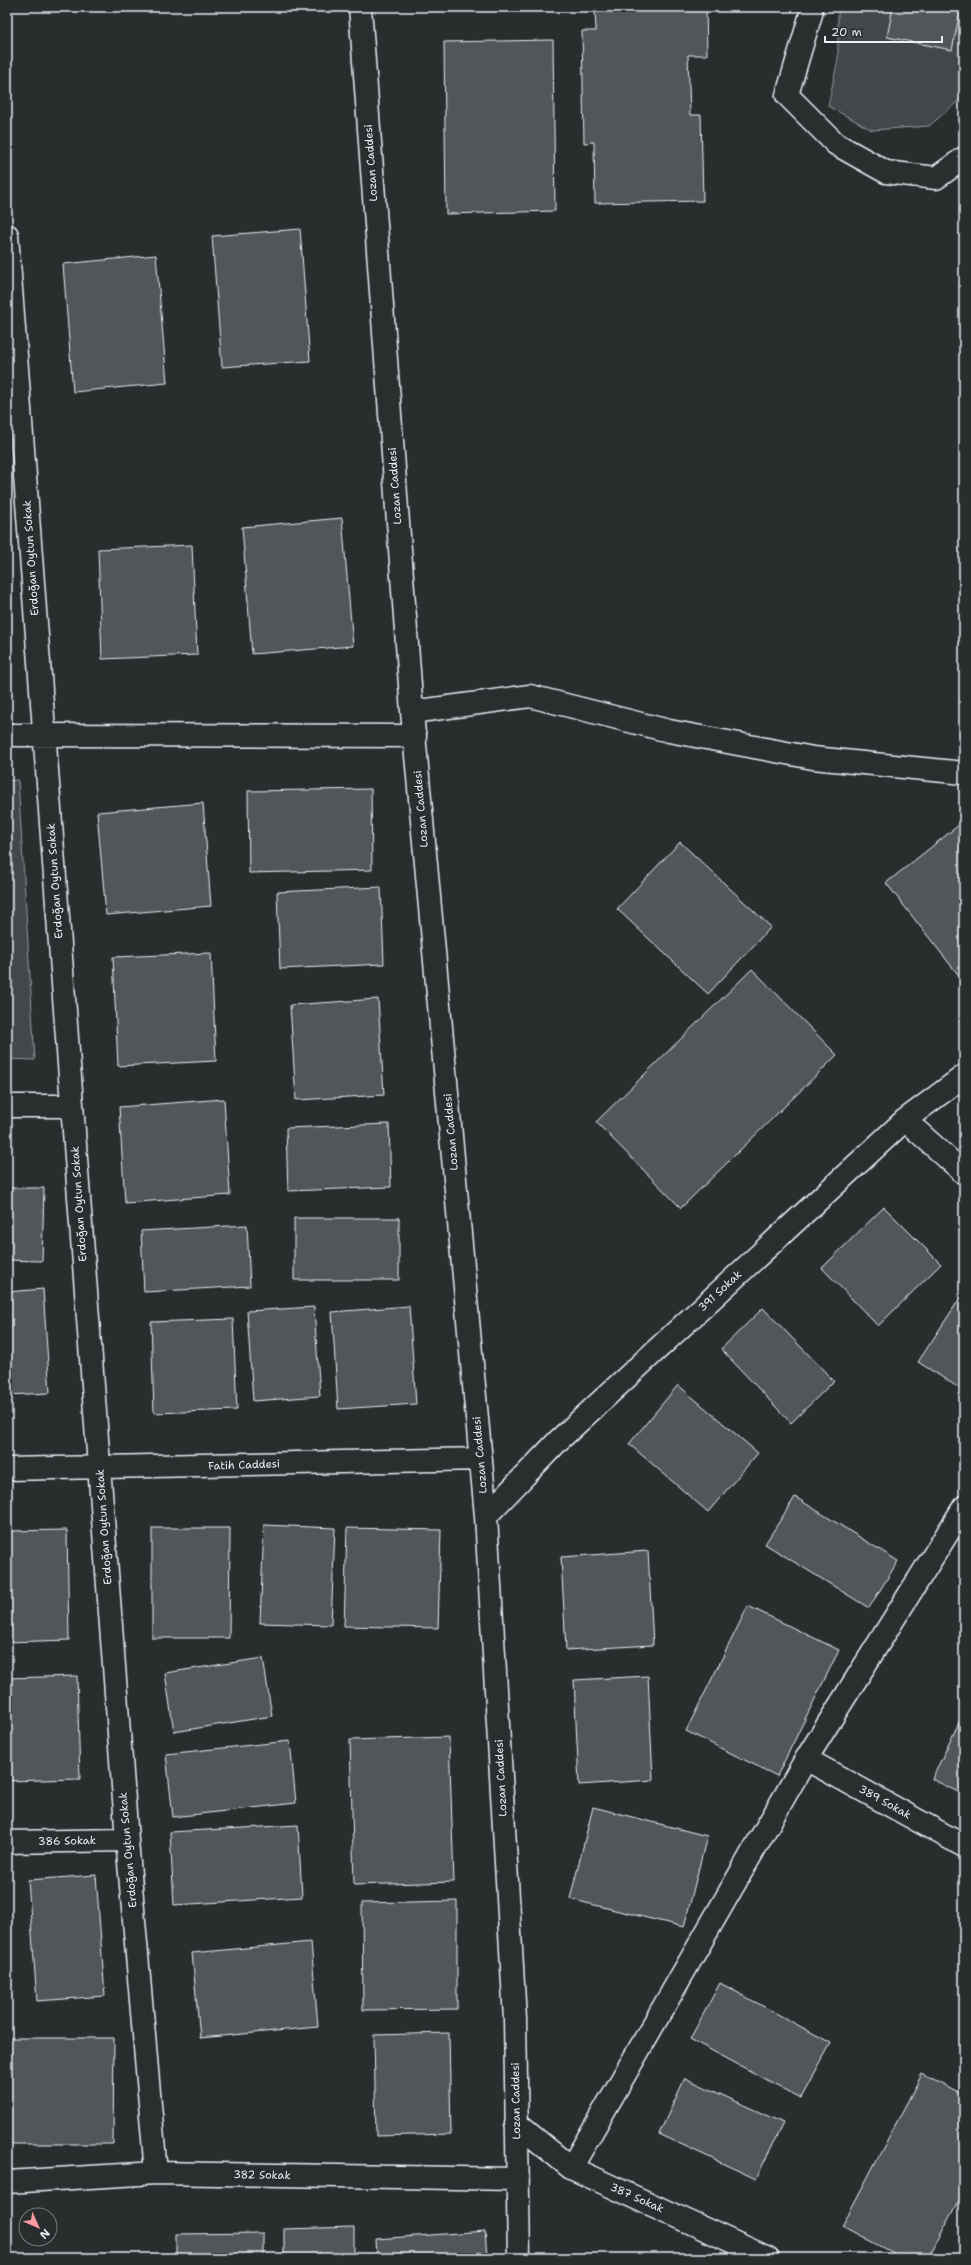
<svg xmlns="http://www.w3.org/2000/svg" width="971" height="2265" font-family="'Shantell Sans',sans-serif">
	<rect width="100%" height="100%" fill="#2a2d2e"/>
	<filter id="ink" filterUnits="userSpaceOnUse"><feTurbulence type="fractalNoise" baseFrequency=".025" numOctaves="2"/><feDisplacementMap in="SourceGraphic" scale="8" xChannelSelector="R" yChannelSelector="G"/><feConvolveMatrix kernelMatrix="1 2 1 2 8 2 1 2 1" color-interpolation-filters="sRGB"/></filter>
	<g filter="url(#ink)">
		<path fill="#424648" stroke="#959ca0" d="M838,7H964V96L929,126L872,130L828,106L838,59Z
			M18,780L35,1060L7,1059V781Z"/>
		<path fill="#535759" stroke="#e8f1f8" d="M595,7H706L707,55H688L690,115H701L703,201L595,203L594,142L584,143L582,31H596Z
			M893,7H961L952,50L887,37Z
			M553,40L555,211L446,214L444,42Z
			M300,229L310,361L222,367L212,236Z
			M156,255L167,383L73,392L63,264Z
			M342,518L353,646L252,654L242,527Z
			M192,545L197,655L102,659L98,549Z
			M371,789L372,870L249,873L248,791Z
			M203,803L211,906L106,915L97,812Z
			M964,821V982L886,883Z
			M680,842L771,927L708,994L617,909Z
			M381,887L384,964L280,969L277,892Z
			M211,953L216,1061L118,1066L113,957Z
			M752,969L837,1055L681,1208L596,1122Z
			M378,999L384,1095L296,1100L290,1005Z
			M224,1099L230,1195L125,1203L119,1107Z
			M389,1124L391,1187L288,1191L286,1128Z
			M7,1188H44L42,1261L7,1260Z
			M884,1207L941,1264L878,1326L822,1268Z
			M294,1218H399V1280H294Z
			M247,1225L250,1286L144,1292L141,1231Z
			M43,1289L50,1393L7,1395V1292Z
			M964,1292V1391L918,1362Z
			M409,1306L416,1404L338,1409L332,1312Z
			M314,1307L320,1396L253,1401L247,1311Z
			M763,1308L834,1381L791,1423L721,1349Z
			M233,1319L237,1410L154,1413L151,1322Z
			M678,1385L758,1453L708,1512L629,1444Z
			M795,1497L898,1561L869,1608L765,1544Z
			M264,1525L335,1528L331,1625L260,1623Z
			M152,1528H230L229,1638H152Z
			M347,1528L441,1530L438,1628L344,1626Z
			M67,1530L69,1640L7,1642V1531Z
			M648,1551L653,1645L566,1650L561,1557Z
			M748,1606L839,1650L777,1776L686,1731Z
			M263,1658L272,1716L174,1732L165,1673Z
			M77,1676L80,1779L7,1781V1678Z
			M648,1676L653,1780L579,1785L574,1680Z
			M964,1712V1795L932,1779Z
			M449,1737L454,1882L354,1885L350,1740Z
			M290,1741L296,1803L173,1817L166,1754Z
			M593,1807L707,1836L684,1927L570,1899Z
			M298,1825L302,1897L174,1905L170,1832Z
			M96,1875L105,1996L37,2001L28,1880Z
			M457,1901V2009L363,2010L362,1903Z
			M311,1942L318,2027L200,2038L192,1953Z
			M7,1952L9,1972H7Z
			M720,1983L831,2043L801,2098L690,2039Z
			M449,2033L451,2134L376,2136L374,2035Z
			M7,2038H114L113,2144H7Z
			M922,2074L964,2096V2191L928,2258H902L842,2226Z
			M685,2078L783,2123L756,2179L659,2134Z
			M354,2227V2258H284V2229Z
			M485,2231L487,2258H377L376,2239Z
			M263,2233V2258H176V2234Z"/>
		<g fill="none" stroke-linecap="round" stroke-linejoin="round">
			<defs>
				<path id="minor" d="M360,7L412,712L486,1516L515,2019L519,2258
					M811,7V14L787,95L836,144L886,172L936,178L964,158
					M7,235L127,1840L156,2173
					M412,712L530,696L669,731L813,758L964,773
					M7,735L415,736
					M7,1106H72
					M905,1120L964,1173
					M7,1469L481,1459
					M486,1516L559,1440L905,1120L964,1076
					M806,1759L964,1846
					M7,1842L127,1840
					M516,2123L571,2168L768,2258
					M571,2168L806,1759L964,1507
					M7,2182L156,2173L517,2179"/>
			</defs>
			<use href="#minor" stroke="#e8f1f8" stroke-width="25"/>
			<use href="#minor" stroke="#2a2d2e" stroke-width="22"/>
		</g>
	</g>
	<g text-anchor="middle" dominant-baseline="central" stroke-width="3" stroke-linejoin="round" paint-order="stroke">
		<g font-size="11" fill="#e8f1f8" stroke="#2a2d2e">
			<text transform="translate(371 163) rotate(-94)">Lozan Caddesi</text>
			<text transform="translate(395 486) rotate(-94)">Lozan Caddesi</text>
			<text transform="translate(31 558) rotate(-94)">Erdoğan Oytun Sokak</text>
			<text transform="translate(421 809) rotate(-95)">Lozan Caddesi</text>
			<text transform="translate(55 881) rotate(-94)">Erdoğan Oytun Sokak</text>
			<text transform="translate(451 1132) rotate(-95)">Lozan Caddesi</text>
			<text transform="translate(79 1204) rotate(-94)">Erdoğan Oytun Sokak</text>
			<text transform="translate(720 1291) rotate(-43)">391 Sokak</text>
			<text transform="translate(480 1455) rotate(-95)">Lozan Caddesi</text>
			<text transform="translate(244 1465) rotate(-2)">Fatih Caddesi</text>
			<text transform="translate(104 1527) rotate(-94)">Erdoğan Oytun Sokak</text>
			<text transform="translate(501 1778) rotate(-93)">Lozan Caddesi</text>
			<text transform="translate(885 1802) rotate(29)">389 Sokak</text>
			<text transform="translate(67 1841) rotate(-1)">386 Sokak</text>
			<text transform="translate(128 1850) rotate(-95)">Erdoğan Oytun Sokak</text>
			<text transform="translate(516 2101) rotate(-91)">Lozan Caddesi</text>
			<text transform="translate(262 2175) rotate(1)">382 Sokak</text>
			<text transform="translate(637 2198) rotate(24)">387 Sokak</text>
		</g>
	</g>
	<rect width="971" height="2265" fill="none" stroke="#2a2d2e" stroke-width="24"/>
	<rect x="12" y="12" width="947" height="2241" fill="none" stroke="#e8f1f8" stroke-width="1.5" filter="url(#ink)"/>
	<g transform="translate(38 2227) rotate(135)"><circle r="19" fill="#2a2d2e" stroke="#767b7f"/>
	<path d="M0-3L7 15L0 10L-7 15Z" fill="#ff9aa2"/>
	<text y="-6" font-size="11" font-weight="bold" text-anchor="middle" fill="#e8f1f8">N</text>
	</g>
	<path d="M825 36v6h117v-6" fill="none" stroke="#e8f1f8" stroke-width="2"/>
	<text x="831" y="36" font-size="12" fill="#e8f1f8" stroke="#2a2d2e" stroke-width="3" paint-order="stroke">20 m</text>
</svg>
